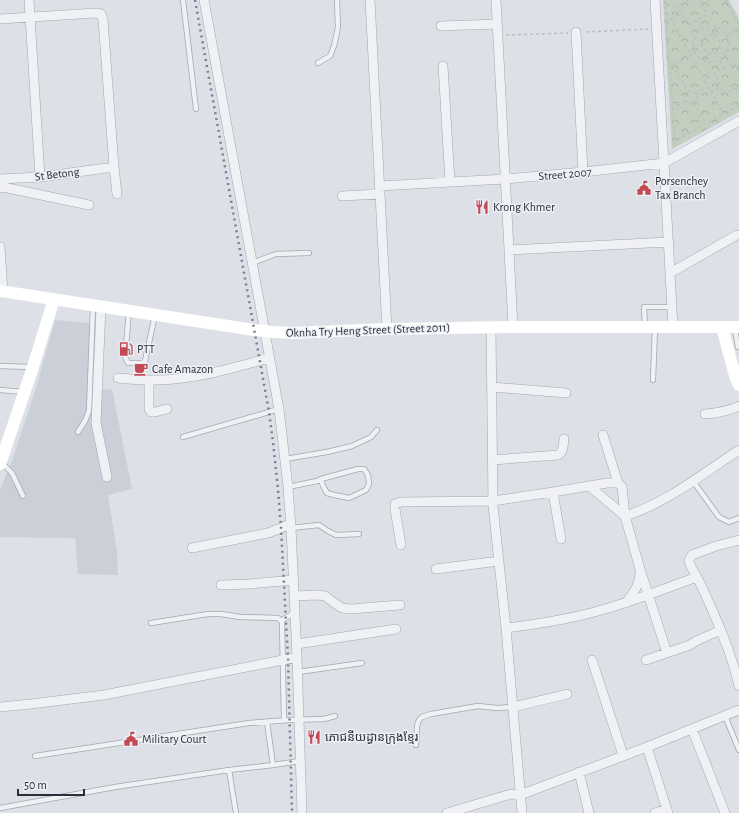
<svg xmlns="http://www.w3.org/2000/svg" width="739" height="813" font-family="'Alegreya Sans','Noto Sans Khmer',sans-serif">
	<defs>
		<pattern id="park-crowns" width="20" height="18" patternUnits="userSpaceOnUse"><rect width="20" height="18" fill="#c2cfbf"/><path d="M2 6a3 3 0 1 1 6 0M12 15a3 3 0 1 1 6 0" fill="none" stroke="#a7b2a5"/></pattern>
	</defs>
	<rect width="100%" height="100%" fill="#dde0e6"/>
	<path fill="#cbcfd7" d="M55,320L98,324L96,391L112,389L132,489L108,495L117,551L118,575L78,574L75,538L0,537V489L11,464L36,388Z"/>
	<path fill="url(#park-crowns)" d="M663,0H729L739,19V112L672,149Z"/>
	<g fill="none" stroke-linecap="round" stroke-linejoin="round">
		<defs>
			<path id="lane" d="M183,0L196,109
				M318,63L330,56L334,46L338,27L337,0
				M252,263L276,254L309,253
				M129,311L125,357L128,363H142L145,361L155,315
				M645,327L644,307H672
				M735,329L738,347
				M0,366L31,367
				M653,380L655,328
				M0,390L24,392
				M78,432L85,421L89,411L93,306
				M183,437L279,409
				M285,459L327,452L352,446L371,437L377,430
				M2,463L12,473L23,496
				M693,481L719,517L729,522L739,518
				M288,487L317,481L321,479L358,469H364L368,475L369,484L366,490L349,498L334,495L327,493L323,486L321,479
				M291,528L319,525L328,531L336,535L359,534
				M281,621L295,612
				M151,623L208,614H221L240,617L278,618L281,621L282,623L284,720
				M298,672L362,663
				M725,716L739,750
				M267,722L273,765
				M416,745L417,726L419,720L422,717L431,714L478,706L497,708L513,707
				M35,756L249,723L289,720L324,719L335,716
				M0,808L115,787L229,770
				M236,813L229,770L273,765L300,761"/>
			<path id="street" d="M29,0L40,177
				M204,0L279,409L288,487L291,528L297,657L302,813
				M370,0L387,329
				M496,0L513,327
				M655,0L673,327
				M0,19L96,13L101,14L103,20L114,167L117,194
				M441,26L497,24
				M576,32L583,172
				M443,66L450,182
				M0,179L40,177L114,167
				M379,186L505,179L583,172L664,163L739,121
				M0,188L3,187L89,205
				M342,196L380,194
				M0,247L3,291
				M509,250L669,242
				M670,273L737,235
				M101,307L96,423L107,477
				M491,327L493,506L506,628L522,813
				M118,378C128,379 138,380 149,380C190,381 230,369 269,358
				M149,380V409L151,412H155L167,409
				M492,387L566,393
				M705,414C717,413 728,411 739,406
				M603,435L618,483
				M493,460L558,455C564,452 563,445 564,439
				M589,486L625,516
				M553,492L561,539
				M625,516C667,503 702,474 739,450
				M739,540L716,546L692,555C691,557 689,558 689,561C689,564 699,581 701,585C716,618 731,651 739,686
				M401,545L395,509V504L401,502L493,501L553,492L607,483H618L622,487L625,516L640,569L667,653
				M192,548L268,533L281,528L291,523
				M436,569L499,561
				M221,585L249,584L294,580
				M294,596L317,595L325,596L333,602L342,608L351,609L400,605
				M626,603C633,593 640,585 640,572
				M506,628C539,624 572,619 605,609C636,600 666,588 697,577
				M297,644L396,629
				M592,660L623,755
				M646,660L690,645L696,641L721,630
				M0,707L31,704L104,695L283,660L297,657
				M513,707L567,694
				M692,729L725,813
				M647,747L668,813
				M579,772L589,813
				M447,813L511,794L520,795L647,747L739,710
				M655,813L667,809"/>
		</defs>
		<use href="#lane" stroke="#a3a7af" stroke-width="6"/>
		<use href="#street" stroke="#a3a7af" stroke-width="10"/>
		<path stroke="#bbbec4" stroke-width="1.5" stroke-dasharray="3 3" stroke-linecap="butt" d="M665,0L675,141L739,105
			M689,0L677,6L688,25L707,15L699,0
			M726,0L739,25
			M701,3L705,0
			M667,13L723,114
			M671,19L681,13
			M697,20L702,28
			M693 44a18 18 0 1 1 36 0a18 18 0 1 1-36 0Z
			M586,32L648,29
			M506,35L568,33
			M727,35L739,28
			M702 44a9 9 0 1 1 18 0a9 9 0 1 1-18 0Z
			M713,36L716,27
			M693,39L702,41
			M719,48L728,51
			M720,61L724,68
			M705,62L709,53
			M673,65L688,92
			M669,67L694,53
			M739,71L734,63L714,73L725,94L739,86
			M736,89L739,94
			M685 97a6 6 0 1 1 12 0a6 6 0 1 1-12 0Z
			M711,93L721,86
			M696,94L708,87
			M694,103L706,124
			M672,109L686,101"/>
		<use href="#lane" stroke="#eff1f4" stroke-width="4.5"/>
		<use href="#street" stroke="#eff1f4" stroke-width="9"/>
		<path stroke="#fff" stroke-width="12" d="M0,291L254,330L273,332L292,333L387,329L513,327H739
			M722,327L735,376L739,385
			M0,464L33,367L54,299"/>
		<path stroke="#787f8e" stroke-width="2.5" stroke-dasharray="2 4" stroke-linecap="butt" d="M195,0L269,412L273,442L278,489L281,528L288,659L292,813"/>
	</g>
	<defs>
		<symbol id="civic-bare" viewBox="-9 -9 18 18"><path d="M-.6-6.5H3V-4.5H.6V-3L4-1V1h2V6H-6V1h2V-1L-.6-3ZM-1.2 2.5V6h2.4V2.5Z" fill="#c34a54" stroke="#eceff4" stroke-width="2.5" paint-order="stroke"/></symbol>
		<symbol id="restaurant-bare" viewBox="-9 -9 18 18"><path d="M-5-6h1v4h1v-4h1v4h1v-4h1v5L-1.5 .5V6h-2V.5L-5-1ZM5-6V6H3V1.5H1.5Q1.5-4 5-6Z" fill="#c34a54" stroke="#eceff4" stroke-width="2.5" paint-order="stroke"/></symbol>
		<symbol id="fuel-bare" viewBox="-9 -9 18 18"><path d="M-5.5-6h7V0h2V4h1.3V-2.5L3-4.5l.8-.8L6-3V5H2.5V1h-1V6h-7ZM-4.2-4.7v3.2H.2V-4.7Z" fill="#c34a54" stroke="#eceff4" stroke-width="2.5" paint-order="stroke"/></symbol>
		<symbol id="cafe-bare" viewBox="-9 -9 18 18"><path d="M-5.5-4.5H6V0H3Q3 3.5 0 3.5H-2.5Q-5.5 3.5-5.5 0ZM3-3.2v2h1.7v-2ZM-6 4.5H4V6H-6Z" fill="#c34a54" stroke="#eceff4" stroke-width="2.5" paint-order="stroke"/></symbol>
	</defs>
	<g fill-rule="evenodd">
		<use href="#civic-bare" x="634" y="178" width="20" height="20"/>
		<use href="#restaurant-bare" x="472" y="197" width="20" height="20"/>
		<use href="#fuel-bare" x="116" y="339" width="20" height="20"/>
		<use href="#cafe-bare" x="131" y="359" width="20" height="20"/>
		<use href="#restaurant-bare" x="304" y="727" width="20" height="20"/>
		<use href="#civic-bare" x="121" y="729" width="20" height="20"/>
	</g>
	<g text-anchor="middle" dominant-baseline="central" stroke-width="3" stroke-linejoin="round" paint-order="stroke">
		<g font-size="12" fill="#282e3b" stroke="#eceff4">
			<text transform="translate(57 174) rotate(-7)">St Betong</text>
			<text transform="translate(565 174) rotate(-5)">Street 2007</text>
			<text transform="translate(368 330) rotate(-2)">Oknha Try Heng Street (Street 2011)</text>
		</g>
		<g font-size="12" fill="#282e3b" stroke="#eceff4" text-anchor="start">
			<text x="655" y="181">Porsenchey<tspan x="655" dy="14">Tax Branch</tspan></text>
			<text x="493" y="207">Krong Khmer</text>
			<text x="137" y="349">PTT</text>
			<text x="152" y="369">Cafe Amazon</text>
			<text x="325" y="737">ភោជនីយដ្ធានក្រុងខ្មែរ</text>
			<text x="142" y="739">Military Court</text>
		</g>
	</g>
	<path d="M18 789v6h66v-6" fill="none" stroke="#282e3b" stroke-width="2"/>
	<text x="24" y="789" font-size="12" fill="#282e3b" stroke="#eceff4" stroke-width="3" paint-order="stroke">50 m</text>
</svg>
